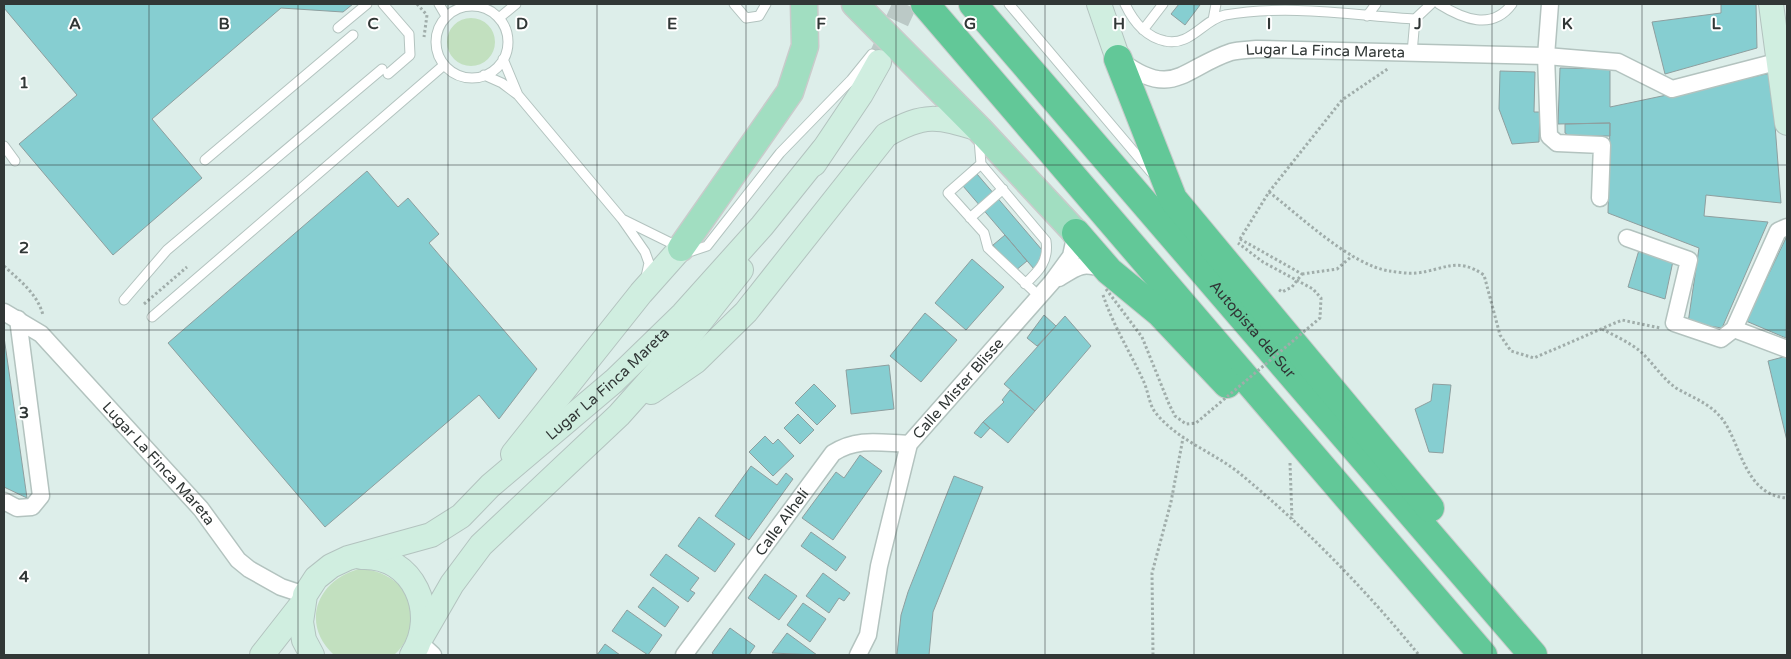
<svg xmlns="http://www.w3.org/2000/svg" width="1791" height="659" font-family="'Varela Round',sans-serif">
	<rect width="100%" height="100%" fill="#ddeeea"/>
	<path fill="#c2e0bf" d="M447 42a24 24 0 1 1 48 0a24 24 0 1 1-48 0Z
		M359,569C408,570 431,621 394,655H334C300,624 317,580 359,569Z"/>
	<path fill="#86ced1" stroke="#8e9f9f" d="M4,4H353L343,12L281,8L152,119L202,178L113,255L19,144L77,95L4,8Z
		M1179,4L1200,5L1185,25L1171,14Z
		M1721,4H1756L1757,48L1665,74L1652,22L1721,13Z
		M1560,68L1610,69V107L1771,73L1781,203L1706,195L1704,216L1768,222L1722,328L1688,323L1699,248L1608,213L1610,123L1558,124Z
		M1500,71L1535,72L1534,112H1540L1539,142L1512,144L1499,109Z
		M1610,123V136H1570L1565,133V124Z
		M367,171L398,207L408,198L439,234L429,243L537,369L499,419L479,395L325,527L168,343Z
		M977,174L1048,257L1034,269L963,186Z
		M1005,235L1027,261L1015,271L993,245Z
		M1786,238L1787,244L1786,338L1746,321Z
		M1639,250L1673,261L1665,299L1628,287Z
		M972,259L1004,287L966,330L935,303Z
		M925,313L957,340L921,382L890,356Z
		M1044,315L1056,326L1037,346L1027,338Z
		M1065,316L1091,346L1035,411L1004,384Z
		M4,337L27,498L4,487Z
		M1787,356V441L1768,361Z
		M889,365L894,409L851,414L846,370Z
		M814,384L836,406L817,425L795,403Z
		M1433,384L1451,385L1443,453L1429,452L1415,409L1431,401Z
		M1010,390L1035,411L1008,443L983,422L1004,402L1002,400Z
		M798,414L814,430L800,444L784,428Z
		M983,422L990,428L981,438L974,433Z
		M765,436L773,444L778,439L794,456L773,476L749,452Z
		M860,455L882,471L833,540L802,518L836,472L844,478Z
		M751,466L777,485L786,473L793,479L749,540L715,516Z
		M954,476L983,487L933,612L929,655H897L901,615L908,592Z
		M699,517L735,544L715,572L678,546Z
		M811,532L846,557L836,571L801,546Z
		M666,554L699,578L690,590L695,593L688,602L650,575Z
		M823,573L850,593L844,601L839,598L829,613L806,596Z
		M765,574L797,596L779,620L748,598Z
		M653,587L679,607L665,627L638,607Z
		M803,603L826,619L810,642L787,625Z
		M627,610L662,635L648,655L612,631Z
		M730,628L755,646L749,655H715L712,653Z
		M787,633L817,655L772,653Z
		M605,644L620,655H597Z"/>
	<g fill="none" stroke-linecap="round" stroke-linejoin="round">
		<path stroke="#bbc9c6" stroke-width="24" stroke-dasharray="24 12" stroke-linecap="butt" d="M882,54L905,4"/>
		<defs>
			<path id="lane" d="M383,4L409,34L410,55L388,74
				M439,4L446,16
				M734,4L746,18L759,16L766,4
				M1009,4L1151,172
				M1125,4C1133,21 1146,37 1165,41C1190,47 1203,20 1225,15C1287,4 1353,15 1415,19L1412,53
				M1439,4C1463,19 1492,31 1512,4
				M436 42a36 36 0 1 1 72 0a36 36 0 1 1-72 0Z
				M1367,16L1376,4
				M499,18L516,4
				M1415,19L1431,4
				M1213,20L1216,4
				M338,28L367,4
				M1143,30L1163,4
				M503,59L518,95
				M484,75L502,83L518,95L622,219L645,252L649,263L646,277
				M979,139L981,164L1046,241C1049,261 1039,271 1025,284
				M4,146L15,161
				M205,160L353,35
				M981,164L948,193L984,233L988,248L1040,297
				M970,218L1003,189
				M622,219L681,248L692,251L707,246L780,153L851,80L872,54
				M124,300L167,250L382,69
				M152,317L444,65"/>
			<g id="street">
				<path d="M1550,4L1546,56L1549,136L1557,143L1602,145L1600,198"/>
				<path id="s1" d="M1121,61C1173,100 1183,68 1231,52C1239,50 1249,50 1257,49L1546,56L1618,62L1672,89L1780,61"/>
				<path d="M1627,238L1689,260L1674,323L1721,339L1734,329L1778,231L1787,227"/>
				<path d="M1059,278C1078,266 1082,262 1104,269"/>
				<path id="s2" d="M4,312L41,334L201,509L238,560L249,569L281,587L305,595"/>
				<path d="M1734,329L1787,349"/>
				<path d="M4,501L17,508L32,507L41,496L18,319"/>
				<path d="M420,643L433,655"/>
				<path id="s3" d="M684,655L833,453C858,437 881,443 909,444"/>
				<path id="s4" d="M858,655L868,635L879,566L909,444L1052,282L1071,256L1076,233"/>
			</g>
			<g id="secondary">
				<path d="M1099,4L1118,59"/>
				<path d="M1771,4L1787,123"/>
				<path d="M814,164L861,94L879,62"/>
				<path d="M651,392L696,361L746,312L886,135C925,113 937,116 979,129"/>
				<path d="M513,454L641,293L681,248"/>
				<path d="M361,557C414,554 439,614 412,655"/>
				<path d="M422,636L452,584L481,545L619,415L685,341L741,270"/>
				<path d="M262,655L302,604"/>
				<path id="s5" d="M312,655L304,640L301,622L305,595L316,578L331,566L348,558L431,535L461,516L490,486L614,381L683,314L762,226L823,150"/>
			</g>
			<path id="primary" d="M855,4L979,129L1076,233
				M681,248L790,92L805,46L804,4"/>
			<g id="highway">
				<path d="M925,4L1483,655"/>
				<path id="s6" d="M973,4L1533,655"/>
				<path d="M1118,59L1173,199L1430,508"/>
				<path d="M1076,233L1109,271L1160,313L1227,384"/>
			</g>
		</defs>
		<use href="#lane" stroke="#b3c3bf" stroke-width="11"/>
		<use href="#street" stroke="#b3c3bf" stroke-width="19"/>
		<use href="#secondary" stroke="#b3c3bf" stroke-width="26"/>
		<use href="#primary" stroke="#c9cbcb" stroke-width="29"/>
		<use href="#highway" stroke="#c9cbcb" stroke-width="30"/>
		<path stroke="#a0adaa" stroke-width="3" stroke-dasharray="2.5 2.5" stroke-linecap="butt" d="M417,4L427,15L424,37
			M1269,192C1300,216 1351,265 1389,271C1397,272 1408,274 1416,273C1445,270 1456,256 1484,275L1500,335L1511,351L1534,358L1622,320L1660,328
			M1240,239L1269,192L1342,100L1389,68
			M1240,239L1302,274L1292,287L1282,292L1278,289
			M4,266C20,281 37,293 43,315
			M1302,274L1337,269L1352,256
			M1103,295C1113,325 1130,352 1143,380C1148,390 1149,404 1155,412C1177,440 1211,451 1238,472C1304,526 1365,589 1419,655
			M144,304L187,267
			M1602,329C1615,336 1631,343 1641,352C1653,363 1663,379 1676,388C1693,398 1710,403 1723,420C1742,447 1745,495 1787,498
			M1290,463L1292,519
			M1153,655L1152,573L1171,502L1183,438"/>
		<use href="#lane" stroke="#fff" stroke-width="9"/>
		<use href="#street" stroke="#fff" stroke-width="16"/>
		<use href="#secondary" stroke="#d0eee0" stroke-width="24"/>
		<use href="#primary" stroke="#a1dec1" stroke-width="26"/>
		<use href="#highway" stroke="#62c898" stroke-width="28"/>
		<path stroke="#a0adaa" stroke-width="3" stroke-dasharray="2.5 2.5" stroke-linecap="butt" d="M1106,289L1142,337L1169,404L1175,416L1186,424L1196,423L1320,318L1321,298L1313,289L1263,262L1238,243"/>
	</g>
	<path fill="none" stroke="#313736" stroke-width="1" stroke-opacity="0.55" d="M149,4V655M298,4V655M448,4V655M597,4V655M746,4V655M896,4V655M1045,4V655M1194,4V655M1343,4V655M1492,4V655M1642,4V655M4,165H1787M4,330H1787M4,494H1787"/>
	<g text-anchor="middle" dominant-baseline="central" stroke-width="4" stroke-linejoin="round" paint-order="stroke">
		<g font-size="15" fill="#313736" stroke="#fff">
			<text stroke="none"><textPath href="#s1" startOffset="215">Lugar La Finca Mareta</textPath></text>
			<text stroke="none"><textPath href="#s6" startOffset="429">Autopista del Sur</textPath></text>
			<text stroke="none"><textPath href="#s5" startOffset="440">Lugar La Finca Mareta</textPath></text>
			<text stroke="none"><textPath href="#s4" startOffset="292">Calle Mister Blisse</textPath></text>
			<text stroke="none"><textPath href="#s2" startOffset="218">Lugar La Finca Mareta</textPath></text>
			<text stroke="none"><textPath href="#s3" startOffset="165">Calle Alhelí</textPath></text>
		</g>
	</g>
	<g font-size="16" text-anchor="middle" font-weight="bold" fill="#313736" stroke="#fff" stroke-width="4" stroke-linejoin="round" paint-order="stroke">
		<text x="75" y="29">A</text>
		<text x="224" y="29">B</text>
		<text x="373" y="29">C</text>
		<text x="522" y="29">D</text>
		<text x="672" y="29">E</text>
		<text x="821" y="29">F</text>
		<text x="970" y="29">G</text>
		<text x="1119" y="29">H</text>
		<text x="1269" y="29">I</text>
		<text x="1418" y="29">J</text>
		<text x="1567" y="29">K</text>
		<text x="1716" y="29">L</text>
		<text x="24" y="88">1</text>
		<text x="24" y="253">2</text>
		<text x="24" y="418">3</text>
		<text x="24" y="582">4</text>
	</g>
	<rect width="1791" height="659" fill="none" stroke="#313736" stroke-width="10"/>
</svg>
